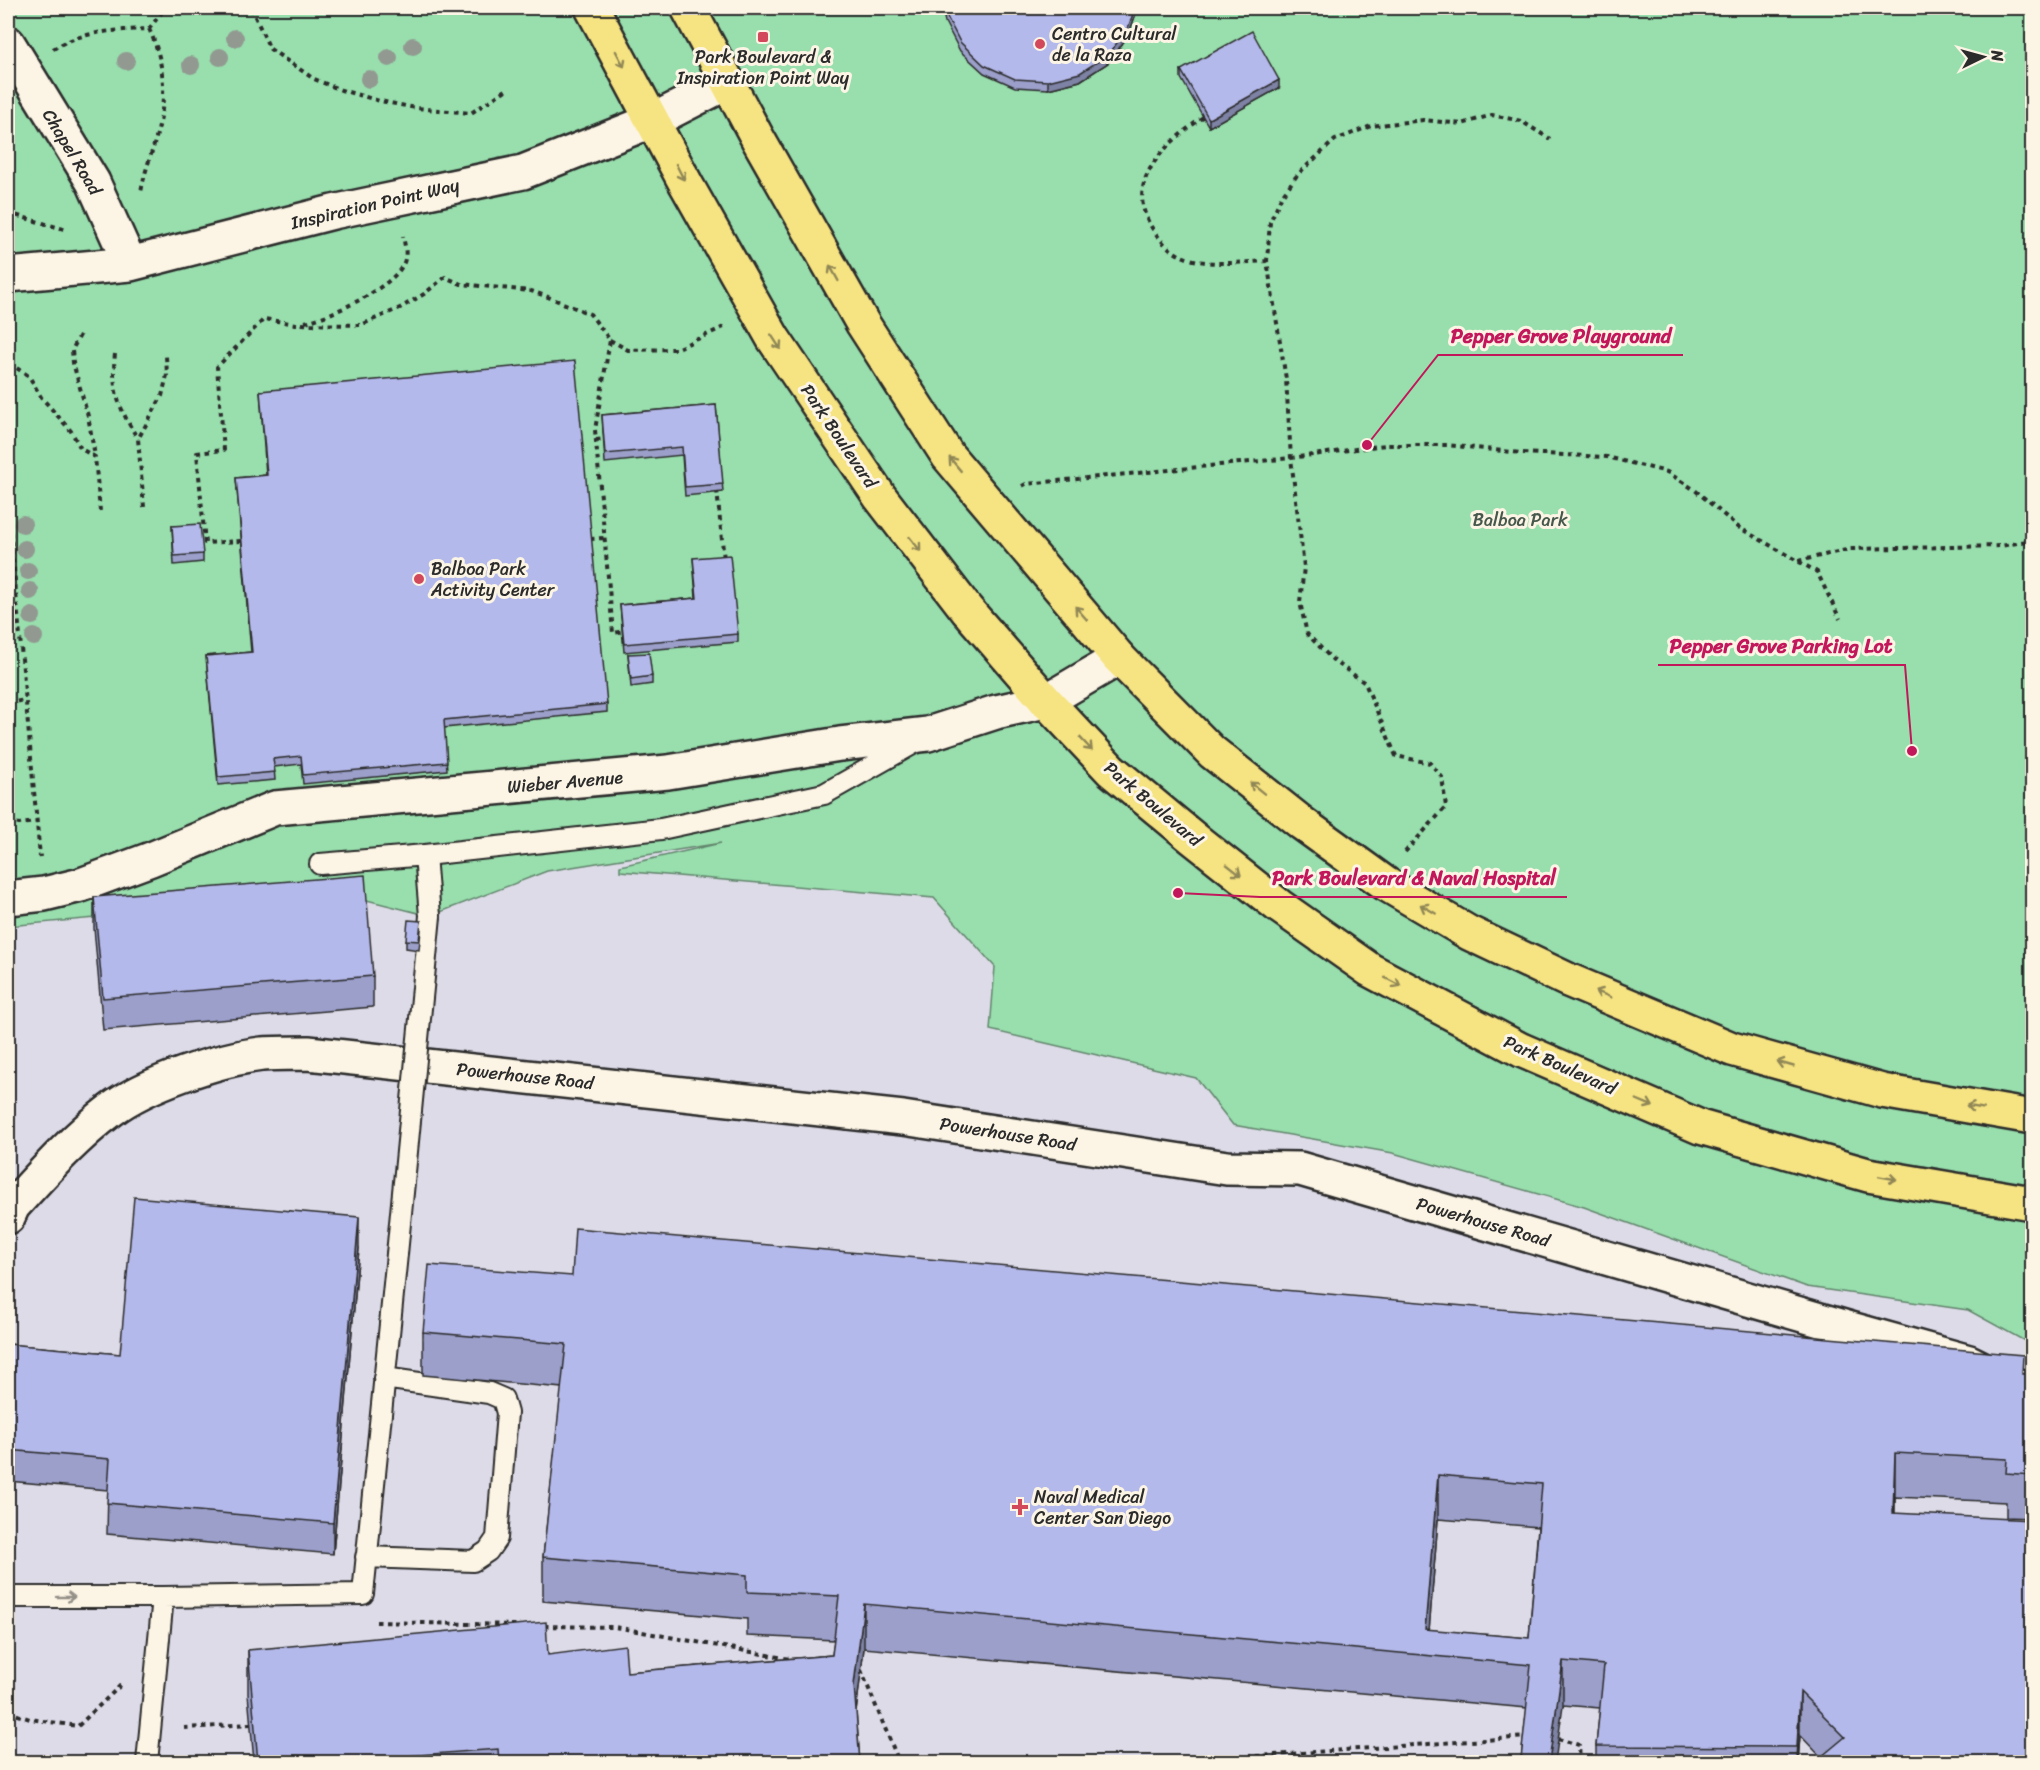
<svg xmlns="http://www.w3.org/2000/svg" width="2040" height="1770" font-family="Sriracha,sans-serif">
	<rect width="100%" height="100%" fill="#eee9e6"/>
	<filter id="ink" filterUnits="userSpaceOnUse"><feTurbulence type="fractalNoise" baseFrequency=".0167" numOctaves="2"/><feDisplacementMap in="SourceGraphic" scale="12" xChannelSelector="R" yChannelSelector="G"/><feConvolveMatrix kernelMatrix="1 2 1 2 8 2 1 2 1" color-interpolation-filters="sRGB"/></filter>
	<g filter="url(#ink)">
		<path fill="#dddbe8" d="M773,835L2032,1251V1762H8V926L347,895L430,916L547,871Z"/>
		<path fill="#98dfad" stroke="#62856c" stroke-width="1.5" d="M8,8H2032V1345L1968,1310L1807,1287L1584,1207L1393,1153L1233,1125L1196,1078L990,1030L995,967L934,898L620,871V866L721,843L547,871L430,916L347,895L8,926Z"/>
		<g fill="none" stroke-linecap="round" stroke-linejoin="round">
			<defs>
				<path id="lane" d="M320,864L425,855
					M430,916L425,855L661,829L824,794L916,742
					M366,1557L473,1561L488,1551L497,1538L507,1413L503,1399L489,1393L384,1378
					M8,1597H163L363,1594L397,1254
					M147,1762L163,1597"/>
				<path id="street" d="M8,43L93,182L130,264
					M8,275L130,264L333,212L523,172L654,120L728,82
					M8,898L44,894L81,885L151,859L275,808L668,772L840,744L928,734L996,712L1046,701L1119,658
					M8,1217L13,1206C44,1172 74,1138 111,1110C145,1084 219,1059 262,1054C277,1053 293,1053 308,1053L903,1118L1227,1168L1300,1169L1851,1329L1969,1362L2032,1393"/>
				<path id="primary" d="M592,8L686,184L773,338L880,497L967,610L1046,701L1111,770L1193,838L1279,906L1370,970L1521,1050L1700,1127L1868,1175L2032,1203
					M688,8L758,139L863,324L948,456L1119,658L1212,752L1303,824L1386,884L1469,933L1568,980L1732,1049L1882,1091L2032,1117"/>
			</defs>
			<use href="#lane" stroke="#2b2b2b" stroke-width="24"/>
			<use href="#street" stroke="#2b2b2b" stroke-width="38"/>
			<use href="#primary" stroke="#2b2b2b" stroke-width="38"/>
			<path stroke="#2b2b2b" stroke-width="4" stroke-dasharray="4.5 4.5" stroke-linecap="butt" d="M251,8L270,49L314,79L341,90L380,101L416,108L471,113L509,88
				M149,29L165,8
				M53,49C81,31 116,30 149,29C165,62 167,99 157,134C152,154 144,172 141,193
				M1203,117C1166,144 1120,182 1154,231C1164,245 1173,254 1190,259C1214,266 1242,262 1267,261
				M8,213L67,230
				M305,322C330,317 400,285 405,259C407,252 404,242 403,236
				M80,335L72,350L73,363L88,416L95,456
				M610,340L628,350L676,349L726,326
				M115,354C111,391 119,408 138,439
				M8,367H15L29,376L41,397L71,431L81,449L95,457L100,511
				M596,440L605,439
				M1022,486L1026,484L1291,458L1385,445H1447L1522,453L1607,457L1667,472L1695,490L1738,527L1817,572L1840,619
				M717,490L724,560
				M8,505L40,857
				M144,507L138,439L162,396L167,375L166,356
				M590,539L604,538
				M241,541L205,543L197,453L224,450L217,367L264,319L296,324L361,325L400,308L424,294L445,277L461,284L531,291L548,297L590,314L610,340L595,430L613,633L625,631
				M1798,561L1850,549L2001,546L2032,540
				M8,703L25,700
				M8,821L19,824L36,822
				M1405,852L1446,807L1442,777L1430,763L1396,756L1365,683L1333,660L1307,634L1300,602L1304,567L1291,458L1286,379L1267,261L1270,222L1281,197L1298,174L1335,140L1371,126L1423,120L1462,124L1492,115L1521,121L1550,139
				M376,1622L516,1625
				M544,1626L615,1627L795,1660
				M861,1670L899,1762
				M8,1712L30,1719L78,1726L123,1683
				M184,1728L251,1724
				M1558,1739L1579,1745L1580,1762
				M1175,1762L1527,1737"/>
			<use href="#lane" stroke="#fcf5e5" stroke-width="20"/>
			<use href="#street" stroke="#fcf5e5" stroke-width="33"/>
			<use href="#primary" stroke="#f6e381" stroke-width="33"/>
			<defs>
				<path id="lane-bridge" d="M397,1254L430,916"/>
			</defs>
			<use href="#lane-bridge" stroke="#2b2b2b" stroke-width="24" stroke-linecap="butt"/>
			<use href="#lane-bridge" stroke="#fcf5e5" stroke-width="20"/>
		</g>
		<g fill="#929991">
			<circle cx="235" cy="38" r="9"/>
			<circle cx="413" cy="46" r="9"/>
			<circle cx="220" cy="57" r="9"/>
			<circle cx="389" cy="58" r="9"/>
			<circle cx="126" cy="61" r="9"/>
			<circle cx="191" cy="65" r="9"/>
			<circle cx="369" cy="79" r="9"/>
			<circle cx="23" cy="524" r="9"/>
			<circle cx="25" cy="549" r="9"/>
			<circle cx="28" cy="571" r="9"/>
			<circle cx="30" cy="591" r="9"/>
			<circle cx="32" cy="616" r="9"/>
			<circle cx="34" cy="637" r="9"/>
		</g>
		<path fill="#9b9fca" stroke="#2b2b2b" stroke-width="1.5" fill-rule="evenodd" d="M942,8H1138L1128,36L1108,63L1080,81L1048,89L1015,87L984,73L960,51L945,22Z
			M1181,70L1279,88L1209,127L1181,78Z
			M260,391L607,704V712L444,728L447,770L303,784L301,764L274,767L275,780L218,785L206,656L251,652L236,478L266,475Z
			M716,405L723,492L685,496L682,455L605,463L602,415Z
			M172,526L203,554V562L174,565Z
			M693,558L738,634V642L624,652L620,605L696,598Z
			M628,654L652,676V684L631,687Z
			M94,897L373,976V1007L103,1030L94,928Z
			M421,930L419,950L406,948V940Z
			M359,1248L333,1554L107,1534L108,1490L8,1481V1344L120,1354Z
			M572,1276L2032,1374V1518L2006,1517V1502L1895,1497V1513L2032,1762L1821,1757L1800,1735L1798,1762H1596V1746L1600,1708L1563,1705L1521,1759L1527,1708L864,1648L856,1712L860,1762H254L248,1694V1650L548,1655L627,1672L832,1655L834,1640L747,1636V1619L543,1601V1557L562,1388L423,1375V1332ZM1438,1519L1538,1527L1529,1638L1429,1630Z"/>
		<path fill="#7e82a4" stroke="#2b2b2b" stroke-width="1.5" d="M1135,8H1138L1128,36L1108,63L1080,81L1048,89V81Z
			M1279,80V88L1209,127V119Z
			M359,1217V1248L333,1554V1523Z
			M1895,1453V1497L1893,1557V1513Z
			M1438,1475V1519L1427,1656L1425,1629Z
			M864,1604V1648L854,1728V1685Z
			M1563,1661V1705L1555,1762H1549Z
			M1800,1692V1735L1798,1762H1797Z"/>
		<path fill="#b4b9eb" stroke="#2b2b2b" stroke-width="1.5" fill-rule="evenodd" d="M944,8H1135L1128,28L1108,55L1080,73L1048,81L1015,79L984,65L960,42L945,13Z
			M1252,31L1279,80L1209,119L1181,70Z
			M575,361L607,704L444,720L447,762L303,775L301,756L273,759L275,772L218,777L206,656L252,652L236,478L267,475L260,391Z
			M716,405L723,484L685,487L682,447L605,454L602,415Z
			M200,524L203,554L174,556L172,526Z
			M730,555L738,634L624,644L620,605L697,598L693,558Z
			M649,653L652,676L631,679L628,654Z
			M365,875L373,976L103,998L94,897Z
			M408,920L421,921L419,941L406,940Z
			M134,1197L359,1217L333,1523L107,1503L110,1459L8,1450V1344L120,1354Z
			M575,1228L2023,1355L2022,1374H2032V1475L2006,1473L2007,1459L1895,1453L1893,1513L2032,1520V1762H1815L1845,1737L1800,1692L1797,1747L1596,1746L1604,1665L1563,1661L1549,1762H1479L1521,1759L1531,1665L864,1604L854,1685L860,1762H499L498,1749L393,1757L394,1762H258L248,1650L546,1622L548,1655L625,1645L627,1672L832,1655L839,1596L747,1592V1575L543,1557L566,1344L423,1332L429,1265L572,1276ZM1438,1475L1542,1484L1529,1638L1425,1629Z"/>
		<defs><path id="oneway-shaft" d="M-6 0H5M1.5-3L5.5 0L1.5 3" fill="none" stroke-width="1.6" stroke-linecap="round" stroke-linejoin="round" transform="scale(1.5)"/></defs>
		<g stroke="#908756">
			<use href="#oneway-shaft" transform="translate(620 59) rotate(62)"/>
			<use href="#oneway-shaft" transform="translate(680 172) rotate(63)"/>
			<use href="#oneway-shaft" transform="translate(834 273) rotate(-119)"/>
			<use href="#oneway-shaft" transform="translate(776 342) rotate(57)"/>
			<use href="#oneway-shaft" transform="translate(955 464) rotate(-130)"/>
			<use href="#oneway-shaft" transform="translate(915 544) rotate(52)"/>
			<use href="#oneway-shaft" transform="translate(1081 613) rotate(-131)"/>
			<use href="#oneway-shaft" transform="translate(1086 744) rotate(47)"/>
			<use href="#oneway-shaft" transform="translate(1257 788) rotate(-141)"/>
			<use href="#oneway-shaft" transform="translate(1234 870) rotate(38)"/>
			<use href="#oneway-shaft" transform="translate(1428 909) rotate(-150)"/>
			<use href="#oneway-shaft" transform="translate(1393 982) rotate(28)"/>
			<use href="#oneway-shaft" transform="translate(1603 994) rotate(-157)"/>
			<use href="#oneway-shaft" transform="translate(1785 1064) rotate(-164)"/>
			<use href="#oneway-shaft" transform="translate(1645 1103) rotate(23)"/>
			<use href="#oneway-shaft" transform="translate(1975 1107) rotate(-170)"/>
			<use href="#oneway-shaft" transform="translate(1888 1178) rotate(10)"/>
		</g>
		<use stroke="#949088" href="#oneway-shaft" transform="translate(66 1597)"/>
	</g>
	<g fill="#d1495b" stroke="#fcf5e5" stroke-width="2">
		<rect x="757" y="31" width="12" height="12" rx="3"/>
		<circle cx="1040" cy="44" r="6"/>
		<circle cx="419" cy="579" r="6"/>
		<path d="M1017 1498h6v6h6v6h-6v6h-6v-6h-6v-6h6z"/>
	</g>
	<g text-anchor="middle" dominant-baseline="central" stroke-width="6" stroke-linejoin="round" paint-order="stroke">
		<g font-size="18" fill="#2b2b2b" stroke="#fcf5e5" text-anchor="start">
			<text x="1052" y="34">Centro Cultural<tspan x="1052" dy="21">de la Raza</tspan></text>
			<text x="763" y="57" text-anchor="middle">Park Boulevard &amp;<tspan x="763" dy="21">Inspiration Point Way</tspan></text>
			<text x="431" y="569">Balboa Park<tspan x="431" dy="21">Activity Center</tspan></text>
			<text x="1034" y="1497">Naval Medical<tspan x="1034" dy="21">Center San Diego</tspan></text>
		</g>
		<g font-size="18" fill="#2b2b2b" stroke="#fcf5e5">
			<text transform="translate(72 152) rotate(59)">Chapel Road</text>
			<text transform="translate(375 204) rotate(-13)">Inspiration Point Way</text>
			<text transform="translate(839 436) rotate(56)">Park Boulevard</text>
			<text transform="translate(565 782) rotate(-5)">Wieber Avenue</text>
			<text transform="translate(1153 804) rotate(40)">Park Boulevard</text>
			<text transform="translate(1560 1065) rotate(24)">Park Boulevard</text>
			<text transform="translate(525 1076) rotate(6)">Powerhouse Road</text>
			<text transform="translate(1008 1134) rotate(9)">Powerhouse Road</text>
			<text transform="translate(1483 1222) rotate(16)">Powerhouse Road</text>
		</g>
		<g font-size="18" fill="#46584c" stroke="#fcf5e5">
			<text x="1520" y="520">Balboa Park</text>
		</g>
	</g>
	<path fill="none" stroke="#c2185b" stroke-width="2" d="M1367 445L1438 355H1683M1912 751L1905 665H1658M1178 893L1260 897H1567"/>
	<g fill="#c2185b" stroke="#fcf5e5" stroke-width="2">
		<circle cx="1367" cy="445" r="6"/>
		<circle cx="1912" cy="751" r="6"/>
		<circle cx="1178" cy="893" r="6"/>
	</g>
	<g font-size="20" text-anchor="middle" font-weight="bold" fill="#c2185b" stroke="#fcf5e5" stroke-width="6" stroke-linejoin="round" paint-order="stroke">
		<text x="1561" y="343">Pepper Grove Playground</text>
		<text x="1781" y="653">Pepper Grove Parking Lot</text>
		<text x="1414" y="885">Park Boulevard &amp; Naval Hospital</text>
	</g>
	<rect width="2040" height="1770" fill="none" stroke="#fcf5e5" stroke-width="30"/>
	<rect x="15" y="15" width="2010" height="1740" fill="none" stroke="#2b2b2b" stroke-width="2" filter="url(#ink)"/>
	<g transform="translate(1983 57) rotate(85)" stroke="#fcf5e5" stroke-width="4.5" paint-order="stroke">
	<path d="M0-4.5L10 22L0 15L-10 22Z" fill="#2b2b2b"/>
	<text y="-9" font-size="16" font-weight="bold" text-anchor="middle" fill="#2b2b2b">N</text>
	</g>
</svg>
